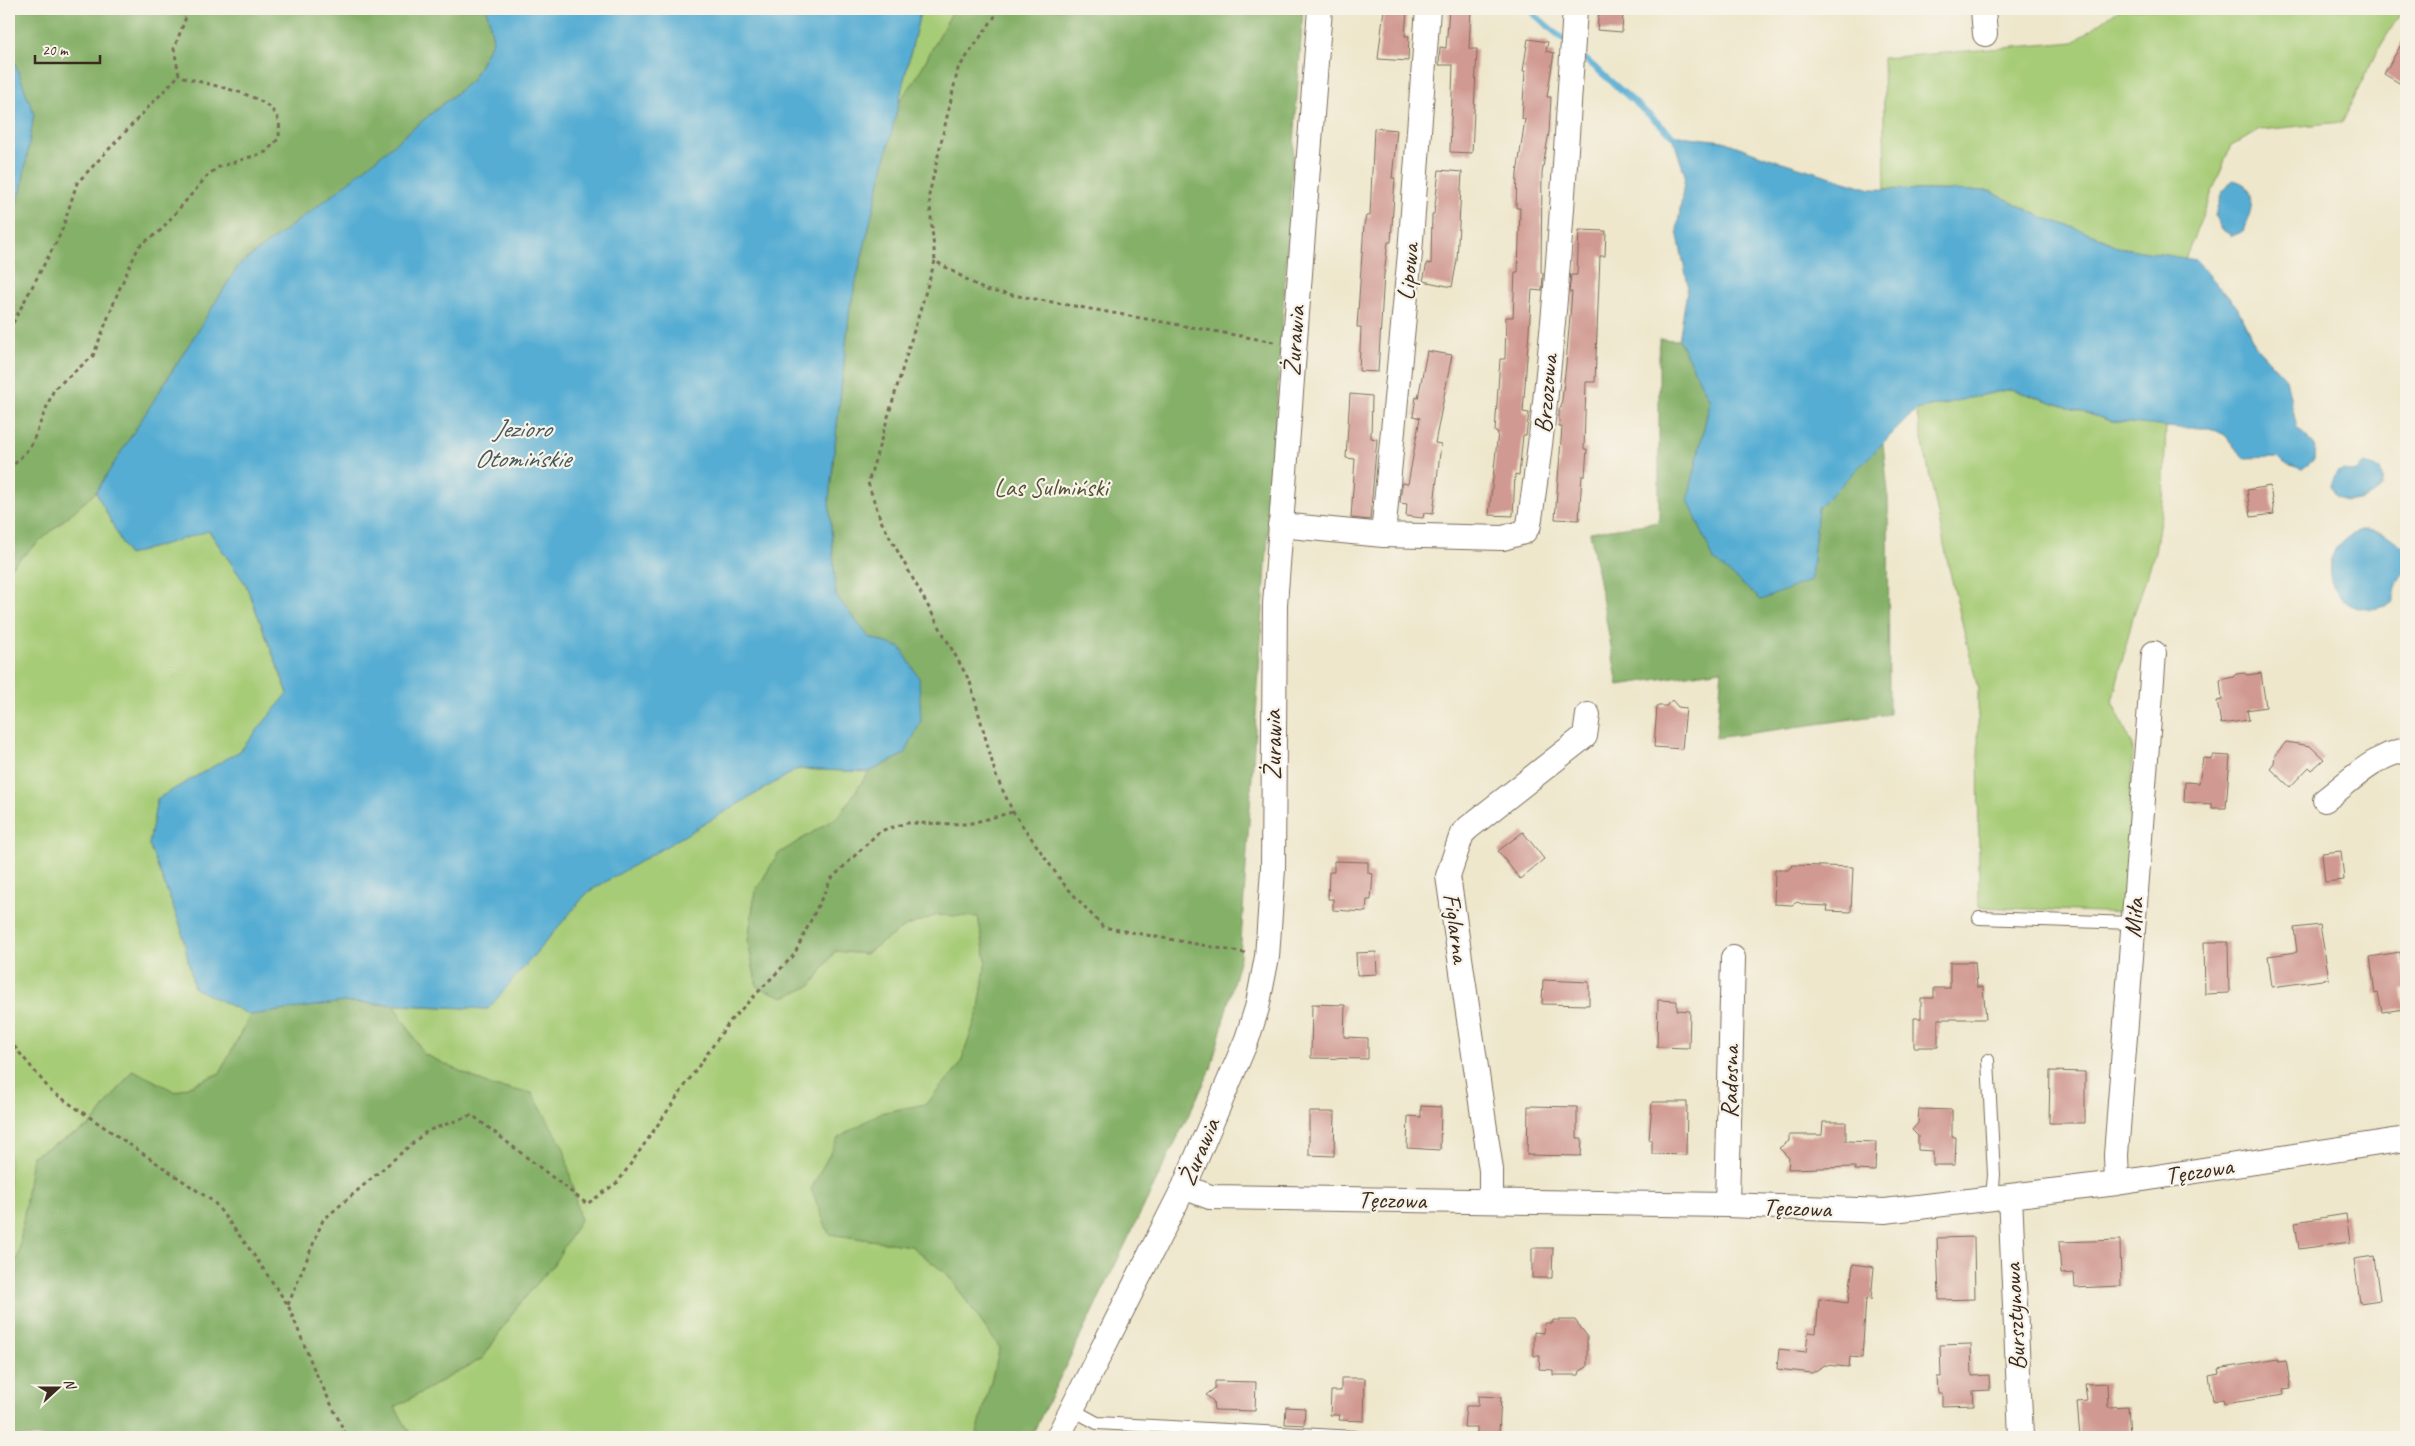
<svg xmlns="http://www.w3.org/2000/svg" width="2415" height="1446" font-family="Caveat,sans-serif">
	<rect width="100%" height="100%" fill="#f7f3e8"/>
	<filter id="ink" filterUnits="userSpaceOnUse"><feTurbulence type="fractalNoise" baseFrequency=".02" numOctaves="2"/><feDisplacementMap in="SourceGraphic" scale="10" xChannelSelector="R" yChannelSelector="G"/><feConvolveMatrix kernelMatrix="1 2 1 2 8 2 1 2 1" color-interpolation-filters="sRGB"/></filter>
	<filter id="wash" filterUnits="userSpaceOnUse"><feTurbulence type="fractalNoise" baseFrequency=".0096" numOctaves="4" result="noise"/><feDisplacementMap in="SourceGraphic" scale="20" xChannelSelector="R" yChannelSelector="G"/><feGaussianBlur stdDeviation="1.12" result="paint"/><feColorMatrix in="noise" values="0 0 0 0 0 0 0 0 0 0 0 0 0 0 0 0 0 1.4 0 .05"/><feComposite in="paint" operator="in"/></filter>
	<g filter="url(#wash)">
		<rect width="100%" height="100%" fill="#eee7cc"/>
		<path fill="#a7cc77" stroke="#717b4a" d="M921,9H954L914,82L899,101Z
			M2119,9H2403L2375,55L2342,122L2260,130L2231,145L2185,259L2118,247L2093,234L2042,217L1990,191L1885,189L1883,58L2074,42Z
			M2010,389L2111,421L2166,426L2163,501L2155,552L2133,617L2112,702L2133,746L2125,913L1979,907L1978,689L1949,568L1916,410Z
			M96,492L128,555L208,530L246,585L288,694L240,751L157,799L149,845L181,927L194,988L250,1015L220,1073L175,1092L133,1070L90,1126L32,1156L18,1259L9,1263V568Z
			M798,769L869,772L839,816L778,854L755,892L748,941L757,987L811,986L835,951L865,954L904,927L937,915L978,916L986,960L979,1009L960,1065L926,1104L880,1113L829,1234L911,1246L948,1275L1000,1348L976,1437H412L395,1407L483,1358L516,1308L554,1264L532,1093L491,1086L424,1054L394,1005L488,1009L588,892Z"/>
		<path fill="#85b068" stroke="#606d43" d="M9,9H292L304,12L321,9H487L493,40L472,80L335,193L239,265L96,492L9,568V219L21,192L34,114L9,47Z
			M954,9H1303L1240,957L1211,1069L1031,1437H976L1000,1348L948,1275L911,1246L829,1234L811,1189L838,1138L880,1113L926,1104L960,1065L979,1009L986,960L978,917L937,915L904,927L865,954L835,951L811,986L784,997L757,987L748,941L755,892L778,854L839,816L869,772L905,754L901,648L869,637L836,596L829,499L850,307L899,101L914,82Z
			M1659,339L1679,340L1710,401L1688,500L1811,580L1818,508L1883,443L1888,493L1889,714L1716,738L1722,670L1618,685L1590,532L1659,522Z
			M343,1002L394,1005L424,1054L491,1086L532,1093L564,1148L580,1220L554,1264L516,1308L483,1358L395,1407L412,1437H9V1263L18,1259L32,1156L90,1126L133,1070L176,1092L220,1073L250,1015Z"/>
		<path fill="#56add3" stroke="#486c78" d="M487,9H921L850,307L829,499L836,596L869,637L901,648L919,678L921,721L905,754L869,772L798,769L588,892L488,1009L343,1002L250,1015L194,988L181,927L149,845L157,799L240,751L288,693L246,585L209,531L128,555L96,492L239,265L335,193L472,80L493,40Z
			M9,47L34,114L21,192L9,219Z
			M1672,135L1723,141L1769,158L1871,189L1990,191L2042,217L2093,234L2118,247L2196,260L2237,307L2256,347L2286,379L2297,428L2315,445L2314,460L2302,469L2284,463L2278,457L2243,458L2225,435L2210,428H2177L2111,421L2010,389L1916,410L1818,508L1811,580L1761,600L1714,560L1688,500L1710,401L1679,340L1688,285L1677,231L1685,175Z
			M2233,180C2261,186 2251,211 2244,231L2232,236L2221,229L2215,216L2221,194Z
			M2367,463L2380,470C2390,496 2366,498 2347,502L2335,496L2331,485L2337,472L2343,470L2348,472L2357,471L2361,465Z
			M2364,530C2385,531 2410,542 2406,567C2405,573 2399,578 2397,584C2395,591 2395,596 2392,603C2333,632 2301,548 2364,530Z"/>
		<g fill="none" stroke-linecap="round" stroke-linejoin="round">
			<path stroke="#56add3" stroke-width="6" d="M1528,9L1565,41
				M1582,56L1672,135"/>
		</g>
		<g id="blocks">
			<path fill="#d09991" d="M1384,9H1407L1405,36H1409L1408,61L1378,59Z
				M1449,9H1471L1469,49H1477L1472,153L1450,152L1453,65H1439L1440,47L1446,48Z
				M1599,11L1623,13L1622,32L1597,30Z
				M2406,36V87L2384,74Z
				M1528,39L1548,42L1546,51L1554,53L1547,97H1551L1549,132L1542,173L1541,273H1543L1542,291L1532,290L1523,412L1529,413L1526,435H1523L1519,475L1515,474L1513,516L1489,515L1498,432H1495L1500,359H1505L1506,317H1513L1515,272H1518L1520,208H1516L1517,174L1525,119H1522L1525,71H1523Z
				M1374,128L1397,130L1392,178H1395L1391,242H1388L1384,274L1378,372L1359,371L1361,327H1357L1364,225L1366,216H1370Z
				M1439,170L1462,172L1457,260L1452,287L1423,281L1427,263L1431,264L1432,214H1434Z
				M1579,230L1606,231L1605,256H1600L1595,382H1586L1584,449H1587L1585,476H1582L1579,520L1555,519L1562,427H1559V408H1561L1566,364L1572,292H1569L1571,275H1577Z
				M1427,351L1452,355L1435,443L1441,444L1433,514L1424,513L1423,518L1406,516L1407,504L1400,503L1402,483L1408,484L1420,418L1413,416L1416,397L1418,398Z
				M1350,394L1372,396L1371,438L1377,439L1370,520L1351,518L1355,459L1346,458Z
				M2270,486L2274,514L2251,517L2247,490Z
				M2244,673L2247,675L2261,673L2266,707L2247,710L2249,720L2221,724L2217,701L2222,700L2220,680L2233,677L2236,674Z
				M1672,700L1678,707L1686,708L1682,749L1654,747L1657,706H1666Z
				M2286,742L2310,746L2324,759L2312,770L2309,767L2290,787L2270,768L2274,763L2275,755Z
				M2213,755L2230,756L2226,808H2212V804L2184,802L2185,782L2199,783L2203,758L2213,759Z
				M1523,832L1544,859L1520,879L1498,851Z
				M2341,851L2344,880L2325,882L2322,853Z
				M1334,861L1368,862V873L1373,874L1371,900H1367L1366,912L1333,910V899H1328L1329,872H1334Z
				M1793,865L1853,867L1851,912L1827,911L1828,906L1805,905L1797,902L1792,905L1774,904L1775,870H1788Z
				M2320,925L2329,979L2272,987L2268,956L2297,952L2294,928Z
				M2204,942H2228L2229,993L2205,994Z
				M1376,952L1377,974L1357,975L1356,953Z
				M2400,952L2406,989L2402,990L2405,1009L2382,1012L2378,993L2375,994L2370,957Z
				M1950,962H1975L1977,987H1983L1986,1019H1938V1047H1914V1018H1921V998H1934V988H1950Z
				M1543,980L1589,982V1005L1542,1004Z
				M1658,1000L1677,1001V1010L1690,1011L1689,1048L1657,1047Z
				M1312,1004L1345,1005L1344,1037L1368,1038V1059L1311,1058Z
				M2050,1071L2085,1072V1123H2049Z
				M1652,1102H1687L1686,1155L1652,1154V1140H1649Z
				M1421,1106L1441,1107L1440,1150L1407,1148L1408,1116L1421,1117Z
				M1528,1106L1577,1107V1138H1582L1581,1156L1527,1155Z
				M1919,1109L1952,1110V1137H1956L1955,1165H1933V1151L1918,1150V1136L1912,1130L1918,1123Z
				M1309,1112H1335L1334,1156L1309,1155Z
				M1823,1122H1846V1141L1876,1142L1875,1171L1855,1170V1167L1788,1169L1789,1158L1779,1148L1789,1141V1135H1822Z
				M2346,1214L2350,1242L2299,1249L2295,1222Z
				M1974,1237L1975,1299L1939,1300L1937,1238Z
				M2120,1240L2121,1286L2075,1288L2074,1273L2061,1274L2059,1242Z
				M1532,1248H1553L1552,1278H1532Z
				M2374,1256L2380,1300L2360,1303L2354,1259Z
				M1853,1264L1874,1267L1871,1300L1866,1299L1862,1358L1850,1357L1849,1367L1825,1365L1812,1373L1777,1369L1779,1349L1806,1352L1808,1332L1816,1333L1819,1299L1848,1303Z
				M1553,1320H1575L1587,1336V1367L1580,1371L1579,1375H1553V1370L1539,1369L1540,1356H1534V1332L1544,1333L1545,1323H1553Z
				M1971,1344L1972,1376L1989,1375L1990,1390L1973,1391L1974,1405L1942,1406V1393H1938L1937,1377H1941L1940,1345Z
				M2278,1359V1362L2286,1361L2291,1388L2283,1389L2284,1395L2224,1404L2223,1399L2213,1401L2209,1375L2219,1373L2218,1369Z
				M1341,1378H1365L1364,1421L1339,1420L1340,1415H1330L1331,1391H1341Z
				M1215,1381L1256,1382L1255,1411L1214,1410L1213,1401L1206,1395L1215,1388Z
				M2107,1383L2108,1407L2128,1406L2130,1435L2080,1437L2077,1402L2087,1401L2085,1384Z
				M1478,1396L1501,1397L1499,1434L1477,1433V1427H1464L1466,1406H1478Z
				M1286,1407L1305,1408L1304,1425L1285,1424Z"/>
		</g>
	</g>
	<g filter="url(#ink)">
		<use href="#blocks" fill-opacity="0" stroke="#7a6c5b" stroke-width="1"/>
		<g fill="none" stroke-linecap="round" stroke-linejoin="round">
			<defs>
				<path id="lane" d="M1979,918L2133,923
					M1988,1060L1994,1175L1992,1198
					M1073,1410L1097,1423L1355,1437"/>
				<path id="street" d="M1983,9L1985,34
					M1280,525L1383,535L1503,538L1524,532L1529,525C1555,354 1564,181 1575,9
					M1383,535L1410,253L1428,9
					M2325,800C2350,781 2375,755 2406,750
					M2117,1183L2116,1155L2154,653
					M1184,1187L1210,1197L1727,1205L1885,1211L2117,1183L2406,1139
					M2010,1196L2021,1437
					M1491,1201V1170L1448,876L1462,834L1468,828L1585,736L1588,715
					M1727,1205L1733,958
					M1058,1437L1184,1187L1247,1039L1257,1008L1267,957L1273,869L1275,604L1320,9"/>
			</defs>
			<use href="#lane" stroke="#7a6c5b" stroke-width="14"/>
			<use href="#street" stroke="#7a6c5b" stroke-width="26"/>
			<path stroke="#7a6c5b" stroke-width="3" stroke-dasharray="4 4" stroke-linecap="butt" d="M1000,9L958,69L929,195L935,261L985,290L1274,342
				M179,75L174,49L189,9
				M935,261L868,483L881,521L970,682L996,776L1013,812L1062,882L1103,927L1245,953
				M9,330L61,233L77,183L179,75
				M9,470L31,446L54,389L93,356L118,292L139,246L159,232L209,174L219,167L266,152L279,138C279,133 280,127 279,122C270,90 205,87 179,75
				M9,1040L51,1091L214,1202L251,1251L288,1305L314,1369L347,1437
				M288,1305L323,1220L427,1131L472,1115L587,1204L618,1182L730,1021L794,955L831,879L880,831L907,823L968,824L1013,812"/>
			<use href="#lane" stroke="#fff" stroke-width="12"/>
			<use href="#street" stroke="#fff" stroke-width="24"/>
		</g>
	</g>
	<g text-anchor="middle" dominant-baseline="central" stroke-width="4.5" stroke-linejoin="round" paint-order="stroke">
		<g font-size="25" fill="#3b2a1e" stroke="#f7f3e8">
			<text transform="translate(1408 272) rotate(-85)">Lipowa</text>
			<text transform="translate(1294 341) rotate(-86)">Żurawia</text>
			<text transform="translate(1546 394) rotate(-85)">Brzozowa</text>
			<text transform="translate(1273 745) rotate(-90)">Żurawia</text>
			<text transform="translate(2134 918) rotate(-86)">Miła</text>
			<text transform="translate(1456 928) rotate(82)">Figlarna</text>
			<text transform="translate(1730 1082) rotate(-89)">Radosna</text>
			<text transform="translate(1199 1152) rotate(-67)">Żurawia</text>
			<text transform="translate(2199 1171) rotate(-9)">Tęczowa</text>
			<text transform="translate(1392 1200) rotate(1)">Tęczowa</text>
			<text transform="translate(1797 1208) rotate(2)">Tęczowa</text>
			<text transform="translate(2015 1317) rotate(-93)">Bursztynowa</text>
		</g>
		<g font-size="25" fill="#565234" stroke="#f7f3e8">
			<text x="1051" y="488">Las Sulmiński</text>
		</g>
		<g font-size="26" font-style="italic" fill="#44585d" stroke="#f7f3e8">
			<text x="522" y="428">Jezioro<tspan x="522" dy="30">Otomińskie</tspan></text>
		</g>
	</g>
	<rect width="2415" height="1446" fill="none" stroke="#f7f3e8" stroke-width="30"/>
	<g transform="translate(58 1388) rotate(69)" stroke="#f7f3e8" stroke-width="4" paint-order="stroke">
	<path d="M0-4L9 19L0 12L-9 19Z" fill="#3b2a1e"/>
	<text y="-8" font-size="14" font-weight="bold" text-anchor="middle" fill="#3b2a1e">N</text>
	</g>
	<path d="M35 55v8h65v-8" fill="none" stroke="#3b2a1e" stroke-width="2.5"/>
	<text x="42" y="55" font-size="15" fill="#3b2a1e" stroke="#f7f3e8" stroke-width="4" paint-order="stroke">20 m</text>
</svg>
